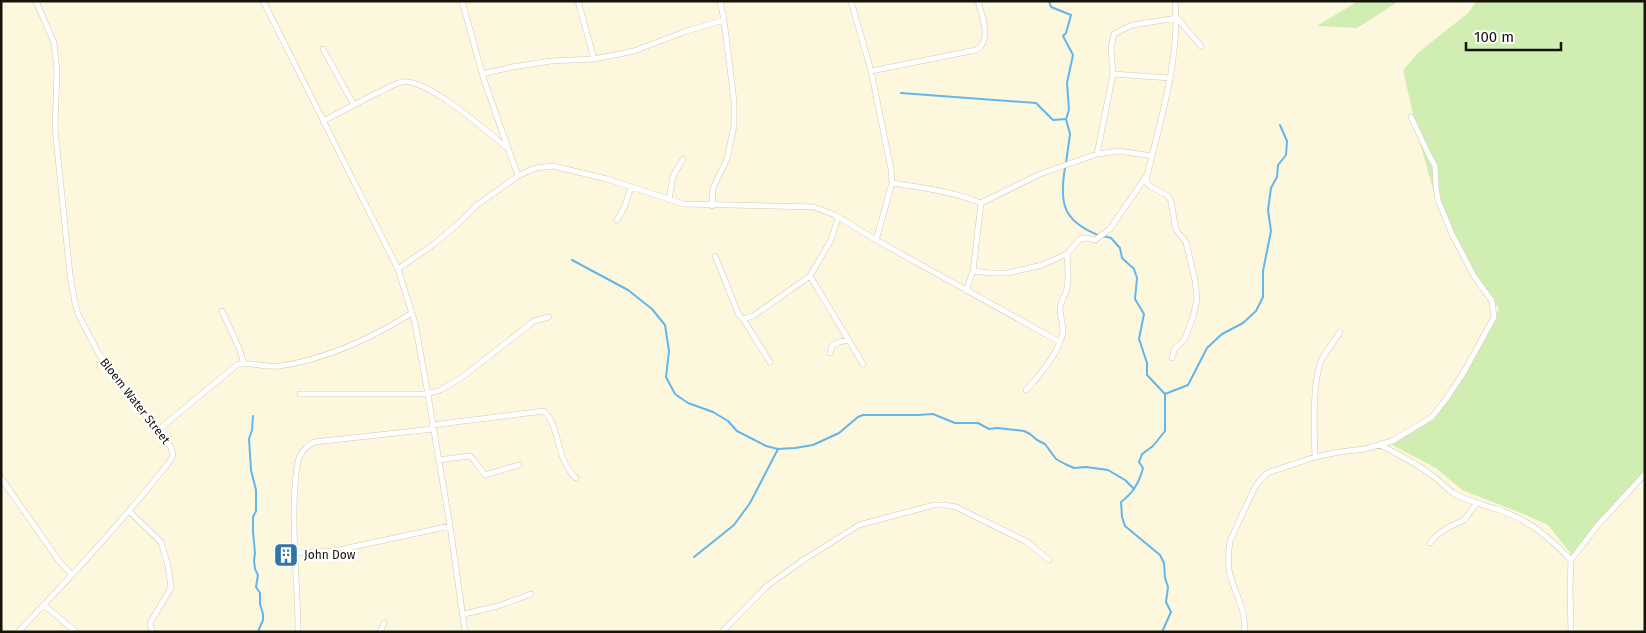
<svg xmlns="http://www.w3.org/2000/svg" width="1646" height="633" font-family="'Fira Sans',sans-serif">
	<rect width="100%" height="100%" fill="#fdf7de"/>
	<path fill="#d0edb2" d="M1358,1H1399L1357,28L1317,26Z
		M1477,1H1641L1645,4V475L1572,555L1548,525L1526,515L1462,490L1436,468L1392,445L1434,418L1485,340L1499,309L1477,277L1438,207L1418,136L1403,70L1419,52L1468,13Z"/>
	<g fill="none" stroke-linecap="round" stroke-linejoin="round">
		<path stroke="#63b6e9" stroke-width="2" d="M1049,1L1051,7L1071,15L1066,33L1063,36L1073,55L1067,83L1069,110L1066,119L1070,134L1066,163
			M901,93L1036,103L1053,120L1066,119
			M1065,168C1059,203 1063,221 1098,235
			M1103,236L1111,238L1120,248L1122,258L1134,269L1137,278L1135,299L1144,314L1139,339L1147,363V375L1165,394
			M572,260L628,290L652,309L665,325L669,351L666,377L675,394L688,403L713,412L728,421L737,431L766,446L778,449L795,448L813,445L839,433L858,417L863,415H918L933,414L955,423H978L989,429L997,428L1024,431L1030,434L1037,440L1045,444L1056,459L1065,464L1074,468L1086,467L1108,470L1125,480L1134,489
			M253,416L252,430L249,439L251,470L256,490V511L253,517V532L255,553L254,560L255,569L258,575L256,587L260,593V604L263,614V620L259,629V632
			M694,557L734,525L750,503L778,449
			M1162,632L1171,612L1166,602L1168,587L1165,578L1164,563L1160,555L1125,526L1122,517L1121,502C1133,493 1139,483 1143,468L1139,462L1142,454L1153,446L1165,431V394L1188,385L1207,348L1222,334L1243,323L1256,311L1263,297V271L1271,231L1268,210L1271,188L1277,177L1278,165L1286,155L1287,141L1280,125"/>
		<defs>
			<path id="minor" d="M263,1L398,269L415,323L427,389L450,526L465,632
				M578,1L594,59
				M720,1L724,20
				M851,1L871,71L891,169L892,183L876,240L1060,342
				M1175,1C1180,50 1164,108 1152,156L1119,151L1097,154L1113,74L1111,47L1114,34L1132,25L1177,18
				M1177,18L1201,46
				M323,49L354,105
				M871,71L976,50C993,40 982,17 978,1
				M482,74L512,67L551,61L594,59L634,51L684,32L724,20L734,101V126L727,159L713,188L712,206
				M1113,74L1170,78
				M323,121C341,112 359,102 377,93C385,90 393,84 402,82C426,77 488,132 507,148
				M1152,156L1147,175V183L1150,186L1168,196L1171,201L1176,230L1186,242L1195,280L1197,299L1193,317L1185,338L1181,343L1175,348L1172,358
				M518,176L535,168L553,166L607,179L684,204L814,207L835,215L876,240
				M892,183C922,188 952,191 981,203L973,271L966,291
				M669,200L673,176L683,159
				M981,203L1040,174L1097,154
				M617,220L624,208L631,187
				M715,256L739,315L743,319L770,362
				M398,269L434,244L458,224L477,205L518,176L484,80L462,1
				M973,271L991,273H1008L1042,265L1067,254L1080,239L1086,238L1095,240L1110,229L1147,175
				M810,276L863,364
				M222,311L239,348L244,364
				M743,319L753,316L810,276L831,240L838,218
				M830,353L832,346L839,342L848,340
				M1026,390C1039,377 1061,350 1063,331C1063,323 1060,315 1060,308C1061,301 1065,295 1067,289C1069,278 1068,266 1067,254
				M300,394H428L440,390L461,378L534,321L549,317
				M432,425L544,411C561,428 555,459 576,478
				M157,431L238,364C252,362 266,368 280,366C327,359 372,338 412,313
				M1380,445C1398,454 1416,463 1433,476C1440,481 1446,488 1453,493C1466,501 1482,504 1496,509C1528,519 1548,536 1571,560L1570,588L1571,632
				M1315,457C1314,431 1312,381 1322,359C1327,350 1334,341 1340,332
				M438,460L469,456L473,459L485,475L519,465
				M1,478L59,561L72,575
				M129,511L161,542L168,566L171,588L150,623L152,632
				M1430,543L1436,536L1447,528L1464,520L1477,503
				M296,553L334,551L450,526
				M1571,560L1597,526L1645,474
				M44,605L76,632
				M464,614L498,606L531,594
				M298,631C298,582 291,534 295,486C296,476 296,464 300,456C303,449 308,446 314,442L433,429
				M18,632C71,577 123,521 170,461L173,455L171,447L121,385L99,354L78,314L75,303L70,275L55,128L57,71L54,43L36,1
				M380,632L384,623
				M722,632L767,586L805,559L859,525L934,505H945L956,507L1027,542L1049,560
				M1244,632C1247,614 1237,597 1232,581C1227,569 1228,554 1230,541L1253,491L1258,483L1267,473L1315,457L1339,452L1365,449L1392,441L1432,417L1446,399L1464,372L1494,317L1492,301L1474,276L1452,234L1438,200L1436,187L1435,166L1429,155L1411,117"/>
		</defs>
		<use href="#minor" stroke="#d0cab2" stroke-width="6"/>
		<use href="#minor" stroke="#fff" stroke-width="5"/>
	</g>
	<defs>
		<symbol id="building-square" viewBox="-11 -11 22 22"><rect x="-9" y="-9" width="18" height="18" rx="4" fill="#2f75aa" stroke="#fff"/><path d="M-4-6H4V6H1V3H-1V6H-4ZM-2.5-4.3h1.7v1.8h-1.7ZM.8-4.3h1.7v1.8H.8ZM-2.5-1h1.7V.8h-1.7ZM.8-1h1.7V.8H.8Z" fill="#fff"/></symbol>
	</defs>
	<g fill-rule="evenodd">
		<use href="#building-square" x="272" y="541" width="28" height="28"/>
	</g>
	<g text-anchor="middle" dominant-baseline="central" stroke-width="4.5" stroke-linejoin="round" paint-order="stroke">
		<g font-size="12" fill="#16130b" stroke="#fff">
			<text transform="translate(135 401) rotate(52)">Bloem Water Street</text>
		</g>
		<g font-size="12" fill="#16130b" stroke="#fff" text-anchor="start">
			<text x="304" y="555">John Dow</text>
		</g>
	</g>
	<rect width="1646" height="633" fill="none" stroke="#16130b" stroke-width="5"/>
	<path d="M1466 42v8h95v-8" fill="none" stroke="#16130b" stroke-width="2.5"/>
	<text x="1474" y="42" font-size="15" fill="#16130b" stroke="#ffffff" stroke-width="4" paint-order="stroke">100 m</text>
</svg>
